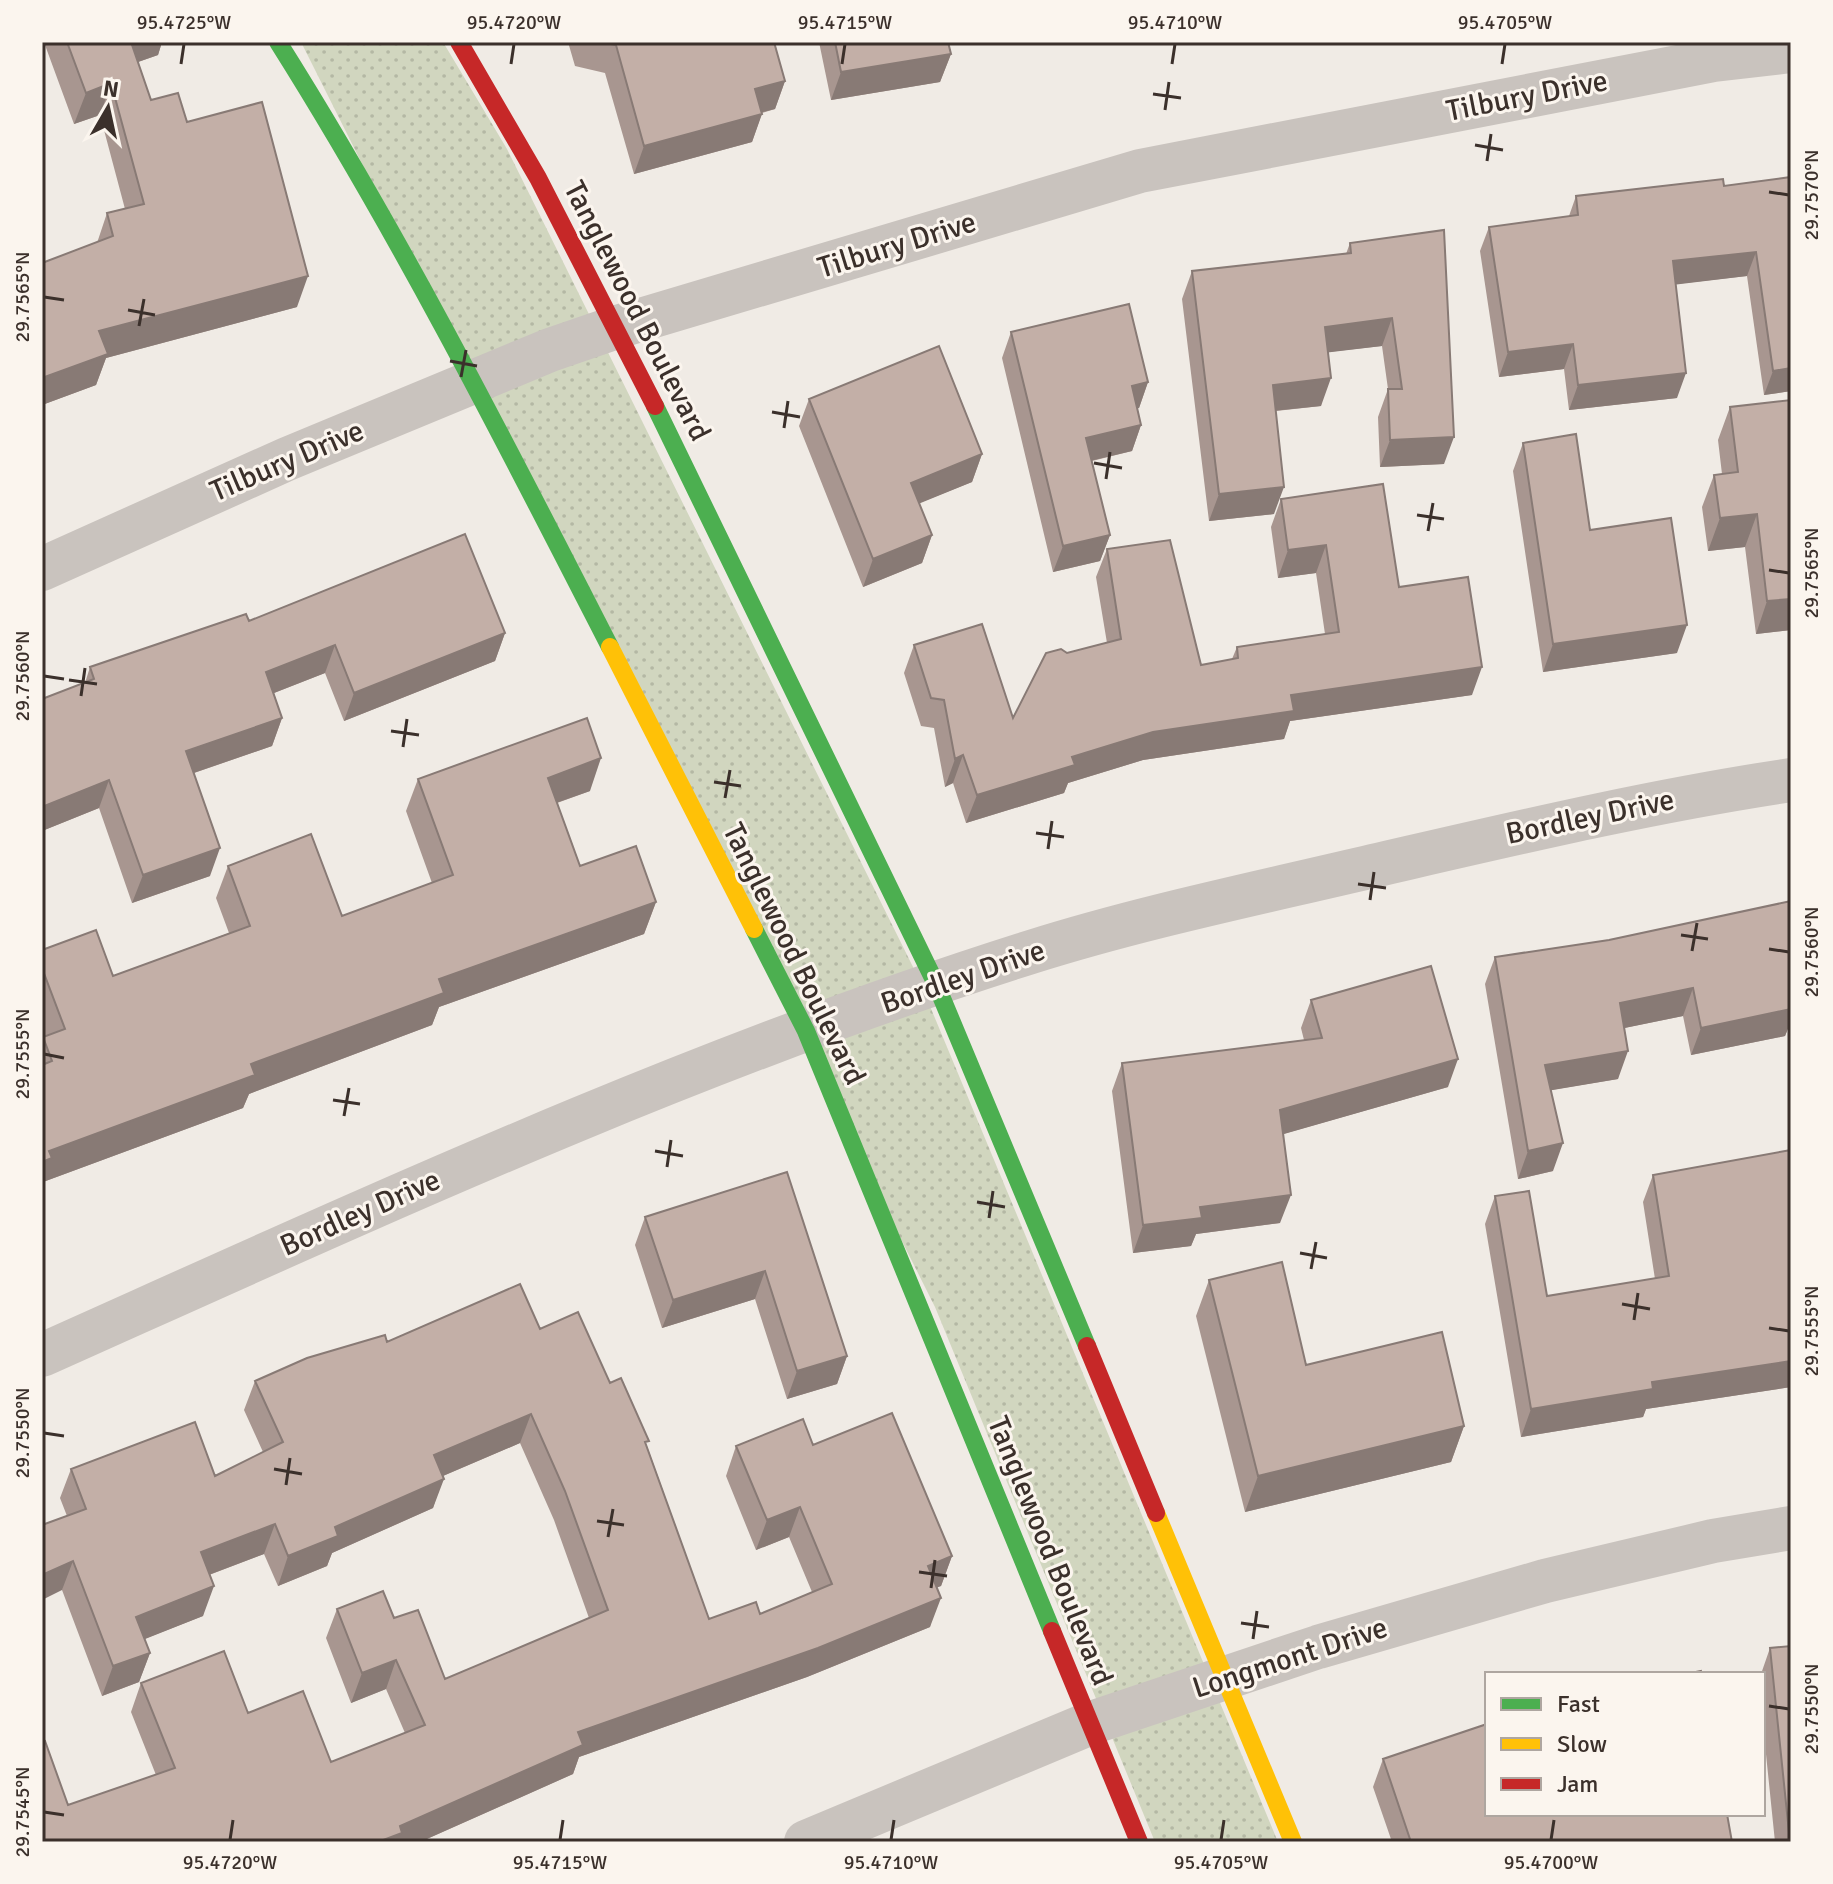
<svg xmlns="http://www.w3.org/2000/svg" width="1833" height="1884" font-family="Signika,sans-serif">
	<defs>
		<pattern id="park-dots" width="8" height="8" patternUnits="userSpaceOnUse" patternTransform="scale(2)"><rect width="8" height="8" fill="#d1d6bf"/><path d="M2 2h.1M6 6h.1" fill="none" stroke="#b4b8a4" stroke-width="1.8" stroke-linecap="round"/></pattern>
	</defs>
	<rect width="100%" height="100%" fill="#f0ebe5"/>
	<path fill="url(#park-dots)" d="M301,42H443L507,149L917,975L1278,1842H1155L935,1307Z"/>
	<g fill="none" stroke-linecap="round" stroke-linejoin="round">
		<path stroke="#c9c3be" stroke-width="44" d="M42,569L287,459L550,350L617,327L1140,171L1714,60L1791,51
			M42,1355C366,1210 691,1059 1031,952C1142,917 1259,893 1373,866C1512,834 1650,801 1791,780
			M806,1842L1091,1723L1318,1647L1545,1581L1713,1541L1791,1528"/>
		<path stroke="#4caf50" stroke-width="18" d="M278,42C401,237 505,442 610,647
			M655,406L936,984L1087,1346
			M754,929L806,1031L1052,1631"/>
		<path stroke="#ffc107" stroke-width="18" d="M610,647L754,929
			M1156,1513L1293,1842"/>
		<path stroke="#c62828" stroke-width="18" d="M459,42L538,178L655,406
			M1087,1346L1156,1513
			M1052,1631L1139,1842"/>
	</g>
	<path fill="#a89690" d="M42,42H162L158,55L138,62L151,100L187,122L297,307L106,358L96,385L42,405V263L97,243L107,213L125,209L100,115L74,124L45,45Z
		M568,42H774L785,81L775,109L762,113L752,142L634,174L605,73L575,66Z
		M819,42H948L951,54L940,82L831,100Z
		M1791,177V391L1764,395L1747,276L1676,284L1677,398L1569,410L1564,369L1499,377L1480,251L1489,227L1569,216L1576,196L1724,186Z
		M1444,230V464L1380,467L1378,417L1388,389L1382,346L1328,352L1321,406L1276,411L1274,514L1209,521L1182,299L1192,271L1346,254L1350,243Z
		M1011,332L1148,382L1139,408H1137L1141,425L1132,451L1092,461L1110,535L1100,561L1053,572L1002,358Z
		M809,399L982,454L972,482L919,503L932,535L922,563L863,587L799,426Z
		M1730,407L1791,630L1756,634L1745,547L1708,551L1702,507L1714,475L1722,474L1718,440Z
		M1523,443L1590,530L1677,653L1543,672L1513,471Z
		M1281,499L1399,587L1472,695L1290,721L1284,739L1143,760L1068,783L1064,793L966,823L953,783L945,787L934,728L921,726L904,673L914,645L1013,718L1067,653L1107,643L1096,577L1107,549L1201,665L1232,659L1237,647L1325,634L1316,573L1278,578L1271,527Z
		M249,621L505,633L495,661L344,721L325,673L274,693L282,718L272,746L194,773L210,876L132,903L99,808L42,831V699L85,683L90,667Z
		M418,779L590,791L557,803L580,866L656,902L644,934L439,1007L432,1025L249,1094L243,1108L43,1182L42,1185V1040L44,1037L42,1032V950L113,976L229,933L216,898L228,866L342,916L432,883L406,811Z
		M1791,901V1026H1789L1785,1036L1691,1055L1683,1016L1624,1028L1618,1079L1551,1090L1553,1171L1518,1179L1485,984L1495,957L1609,940Z
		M1311,1000L1448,1087L1283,1134L1280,1223L1196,1234L1191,1246L1133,1253L1112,1091L1122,1063L1304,1040L1301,1028Z
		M1791,1150V1387L1646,1409L1643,1417L1521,1437L1485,1224L1495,1196L1547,1296L1655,1279L1643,1202L1653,1175Z
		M787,1172L847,1356L837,1384L787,1399L755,1299L662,1328L635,1245L645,1217Z
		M1209,1280L1306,1365L1464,1426L1451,1462L1245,1512L1196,1316Z
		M540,1329L610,1383L647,1446L709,1619L760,1614L812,1592L789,1537L756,1550L726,1476L736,1446L813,1445L952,1556L941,1586L937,1587L930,1627L807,1677L579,1757L573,1774L420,1842H42L68,1805L156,1775L131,1712L141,1683L248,1713L331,1762L405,1733L386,1689L351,1703L326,1638L337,1609L394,1618L445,1679L589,1618L554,1520L520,1443L443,1476L433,1508L332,1553L327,1566L278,1586L264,1554L209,1575L203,1616L144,1639L150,1653L139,1682L102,1696L62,1590L67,1516L60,1498L71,1469L215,1476L263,1452L244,1410L255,1381L387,1342Z
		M1770,1648L1791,1842H1775L1763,1725V1674H1761Z
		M1383,1759L1487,1814L1732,1842H1392L1373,1787Z"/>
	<path fill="#887a75" d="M128,42H162L158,55L118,69Z
		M951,54L940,82L831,100L841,72Z
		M785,81L775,109L744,117L755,89Z
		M111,83L100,115L74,124L86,93Z
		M762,114L752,142L634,174L644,146Z
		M1756,252L1747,276L1664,286L1673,261Z
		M308,276L297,307L106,358L96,385L42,405V378L99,331Z
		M1392,318L1382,346L1315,354L1325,327Z
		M1573,344L1564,369L1499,377L1508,352Z
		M1791,368V391L1764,395L1773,371Z
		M1686,373L1677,398L1569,410L1578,385Z
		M1331,378L1321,406L1263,412L1273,385Z
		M1148,382L1139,408L1122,412L1132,386Z
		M1141,425L1132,451L1077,464L1086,438Z
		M1454,437L1444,464L1380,467L1390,440Z
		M982,454L972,482L901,511L911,483Z
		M1284,487L1274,514L1209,521L1219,494Z
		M1757,514L1745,547L1708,551L1720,518Z
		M932,535L922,563L863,587L873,559Z
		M1110,535L1100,561L1053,572L1063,546Z
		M1326,545L1316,573L1278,578L1288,550Z
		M1791,599V630L1756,634L1767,601Z
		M1687,625L1677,653L1543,672L1553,644Z
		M505,633L495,661L344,721L354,693Z
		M335,645L325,673L256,700L266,672Z
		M1482,667L1472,695L1290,721L1284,739L1143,760L1068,783L1064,793L966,823L977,795L1072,757L1153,732L1291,695Z
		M282,718L272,746L176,779L186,751Z
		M963,755L953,783L945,787L955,759Z
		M601,758L590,791L536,810L548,778Z
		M109,780L99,808L42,831V807Z
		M220,848L210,876L132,903L143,875Z
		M656,902L644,934L439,1007L432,1025L249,1094L243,1108L43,1182L42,1185V1162L49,1151L251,1064L439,979Z
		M1693,988L1683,1016L1610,1031L1620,1003Z
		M1791,1005V1026H1789L1785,1036L1691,1055L1701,1028Z
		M1628,1051L1618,1079L1535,1093L1545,1065Z
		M1458,1059L1448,1087L1270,1138L1280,1110Z
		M1563,1143L1553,1171L1518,1179L1528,1151Z
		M1291,1195L1280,1223L1196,1234L1191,1246L1133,1253L1143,1225L1200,1207Z
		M765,1271L755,1299L662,1328L673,1300Z
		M847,1356L837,1384L787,1399L797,1371Z
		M1791,1361V1387L1646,1409L1643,1417L1521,1437L1531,1409L1652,1382Z
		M531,1414L520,1443L424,1484L434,1455Z
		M1464,1426L1451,1462L1245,1512L1258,1476Z
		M444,1479L433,1508L332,1553L327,1566L278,1586L288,1556L335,1527Z
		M800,1507L789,1537L756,1550L767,1520Z
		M275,1524L264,1554L190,1582L201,1552Z
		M952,1556L941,1586L917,1595L928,1566Z
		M73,1561L62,1590L42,1600V1575Z
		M214,1586L203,1616L125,1647L136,1617Z
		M941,1598L930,1627L807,1677L579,1757L573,1774L420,1842H378L400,1826L578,1732Z
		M150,1653L139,1682L102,1696L113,1666Z
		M396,1660L386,1689L351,1703L362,1673Z"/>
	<path fill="#c3afa7" stroke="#887a75" stroke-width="2" d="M67,42H131L151,100L178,93L187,122L262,102L308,276L99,331L108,354L42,378V263L113,236L107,213L144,204L111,83L86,93Z
		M601,42H774L785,81L755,89L762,114L644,146L616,45Z
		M835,42H948L951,54L841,72Z
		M1791,177V368L1773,371L1756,252L1673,261L1686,373L1578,385L1573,344L1508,352L1489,227L1578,215L1576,196L1723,179L1724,186Z
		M1444,230L1454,437L1390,440L1388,389H1402L1392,318L1325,327L1331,378L1273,385L1284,487L1219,494L1192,271L1351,253L1350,243Z
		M1129,304L1148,382L1132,386L1141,425L1086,438L1110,535L1063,546L1011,332Z
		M939,346L982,454L911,483L932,535L873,559L809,399Z
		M1791,400V599L1767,601L1757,514L1720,518L1714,475L1738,472L1730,407Z
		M1576,434L1590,530L1671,518L1687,625L1553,644L1523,443Z
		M1383,484L1399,587L1468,577L1482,667L1291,695L1294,711L1153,732L1072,757L1075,765L977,795L963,755L955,759L944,700L931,698L914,645L982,624L1013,718L1046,653L1061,649L1067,653L1121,639L1107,549L1170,540L1201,665L1238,658L1237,647L1339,632L1326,545L1288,550L1281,499Z
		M465,534L505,633L354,693L335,645L266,672L282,718L186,751L220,848L143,875L109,780L42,807V699L94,679L90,667L246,614L249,621Z
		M587,718L601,758L548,778L580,866L636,846L656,902L439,979L444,993L251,1064L255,1075L49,1151L52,1158L42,1162V1065L52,1061L43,1037L65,1029L42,968V950L96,930L113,976L250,926L228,866L311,834L342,916L453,875L418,779Z
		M1791,901V1009L1701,1028L1693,988L1620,1003L1628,1051L1545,1065L1563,1143L1528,1151L1495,957L1609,940Z
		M1431,966L1458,1059L1280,1110L1291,1195L1200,1207L1202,1218L1143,1225L1122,1063L1322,1038L1311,1000Z
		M1791,1150V1361L1652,1382L1653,1389L1531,1409L1495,1196L1529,1191L1547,1296L1669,1276L1653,1175Z
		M787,1172L847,1356L797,1371L765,1271L673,1300L645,1217Z
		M1282,1262L1306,1365L1442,1332L1464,1426L1258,1476L1209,1280Z
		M520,1284L540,1329L578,1312L610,1383L621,1378L649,1441L645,1442L709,1619L756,1602L760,1614L832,1584L800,1507L767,1520L736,1446L803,1419L813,1445L892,1413L952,1556L928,1566L941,1598L818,1648L578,1732L583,1745L400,1826L402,1833L378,1842H42V1742L45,1741L68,1805L175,1768L141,1683L224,1651L248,1713L303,1691L331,1762L425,1725L396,1660L362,1673L337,1609L383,1591L394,1618L418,1610L445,1679L608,1610L565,1491L531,1414L434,1455L444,1479L335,1527L338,1536L288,1556L275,1524L201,1552L214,1586L136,1617L150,1653L113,1666L73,1561L42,1575V1525L86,1509L71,1469L195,1422L215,1476L283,1442L255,1381L307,1358L385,1335L387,1342Z
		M1791,1646V1842H1790L1770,1648Z
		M1701,1671L1702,1674H1686Z
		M1487,1724V1814H1727L1732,1842H1411L1383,1759Z"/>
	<path fill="none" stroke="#3b302b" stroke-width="3" d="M181,64L184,44M511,64L514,44M842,64L845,44M1172,64L1175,44M1502,64L1505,44M1153,94L1181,98M1165,110L1169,82M1475,145L1503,150M1487,161L1491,134M1769,192L1789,195M44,297L64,300M128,310L155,315M139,326L144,299M450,361L477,366M461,377L466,350M772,412L800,417M784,428L788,401M1094,463L1122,468M1106,479L1110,452M1417,515L1444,519M1428,531L1433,503M1769,570L1789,573M44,676L64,679M69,680L97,684M81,696L85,668M391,731L419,735M403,747L407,719M714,782L741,786M725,798L730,770M1036,833L1064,837M1048,849L1052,821M1358,884L1386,888M1370,900L1374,872M1681,935L1708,939M1769,949L1789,952M1692,951L1697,923M44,1054L64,1058M333,1100L360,1104M344,1116L349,1088M655,1151L683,1156M667,1167L671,1140M977,1202L1005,1207M989,1218L993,1191M1300,1253L1327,1258M1311,1269L1316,1242M1622,1304L1650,1309M1634,1320L1638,1293M1769,1328L1789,1331M44,1433L64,1436M274,1469L302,1474M286,1485L290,1458M597,1521L624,1525M608,1537L613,1509M919,1572L947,1576M931,1588L935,1560M1241,1623L1269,1627M1253,1639L1257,1611M1769,1706L1789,1709M44,1812L64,1815M230,1840L233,1820M560,1840L563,1820M891,1840L894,1820M1221,1840L1224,1820M1551,1840L1554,1820"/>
	<g text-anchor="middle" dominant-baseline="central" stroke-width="6" stroke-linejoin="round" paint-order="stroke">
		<g font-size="30" fill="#3b302b" stroke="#fbf5ee">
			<text transform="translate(1527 96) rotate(-11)">Tilbury Drive</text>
			<text transform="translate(897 245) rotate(-17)">Tilbury Drive</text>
			<text transform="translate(637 311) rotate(63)">Tanglewood Boulevard</text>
			<text transform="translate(287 461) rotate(-23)">Tilbury Drive</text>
			<text transform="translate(1590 817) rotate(-12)">Bordley Drive</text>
			<text transform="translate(794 954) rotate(64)">Tanglewood Boulevard</text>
			<text transform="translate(963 977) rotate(-19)">Bordley Drive</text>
			<text transform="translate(360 1213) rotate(-24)">Bordley Drive</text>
			<text transform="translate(1050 1551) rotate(68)">Tanglewood Boulevard</text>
			<text transform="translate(1290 1658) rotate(-18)">Longmont Drive</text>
		</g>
	</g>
	<rect width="1833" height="1884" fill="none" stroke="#fbf5ee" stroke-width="88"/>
	<rect x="1485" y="1672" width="280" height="144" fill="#fbf5ee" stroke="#aea6a0" stroke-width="2"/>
	<rect x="1501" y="1698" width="40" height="12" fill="#4caf50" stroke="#aea6a0" stroke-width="2"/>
	<text x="1557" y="1712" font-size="24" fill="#3b302b">Fast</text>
	<rect x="1501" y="1738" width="40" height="12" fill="#ffc107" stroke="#aea6a0" stroke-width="2"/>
	<text x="1557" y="1752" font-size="24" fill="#3b302b">Slow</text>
	<rect x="1501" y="1778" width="40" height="12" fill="#c62828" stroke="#aea6a0" stroke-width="2"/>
	<text x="1557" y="1792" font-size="24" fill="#3b302b">Jam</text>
	<g transform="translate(108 108) rotate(9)" stroke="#fbf5ee" stroke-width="6" paint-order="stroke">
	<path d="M0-6L14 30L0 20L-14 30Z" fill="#3b302b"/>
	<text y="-12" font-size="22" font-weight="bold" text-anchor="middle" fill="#3b302b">N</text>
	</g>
	<rect x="44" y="44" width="1745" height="1796" fill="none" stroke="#3b302b" stroke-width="3"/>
	<g font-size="20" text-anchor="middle" fill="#3b302b">
		<text x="184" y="29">95.4725°W</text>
		<text x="514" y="29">95.4720°W</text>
		<text x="845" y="29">95.4715°W</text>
		<text x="1175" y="29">95.4710°W</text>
		<text x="1505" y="29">95.4705°W</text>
		<text transform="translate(1811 195) rotate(-90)" y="7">29.7570°N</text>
		<text transform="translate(22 297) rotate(-90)" y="7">29.7565°N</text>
		<text transform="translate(1811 573) rotate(-90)" y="7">29.7565°N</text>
		<text transform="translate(22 676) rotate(-90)" y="7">29.7560°N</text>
		<text transform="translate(1811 952) rotate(-90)" y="7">29.7560°N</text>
		<text transform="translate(22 1054) rotate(-90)" y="7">29.7555°N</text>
		<text transform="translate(1811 1331) rotate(-90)" y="7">29.7555°N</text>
		<text transform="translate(22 1433) rotate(-90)" y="7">29.7550°N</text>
		<text transform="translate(1811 1709) rotate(-90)" y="7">29.7550°N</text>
		<text transform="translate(22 1812) rotate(-90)" y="7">29.7545°N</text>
		<text x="230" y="1869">95.4720°W</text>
		<text x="560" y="1869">95.4715°W</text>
		<text x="891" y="1869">95.4710°W</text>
		<text x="1221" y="1869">95.4705°W</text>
		<text x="1551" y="1869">95.4700°W</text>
	</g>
</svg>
